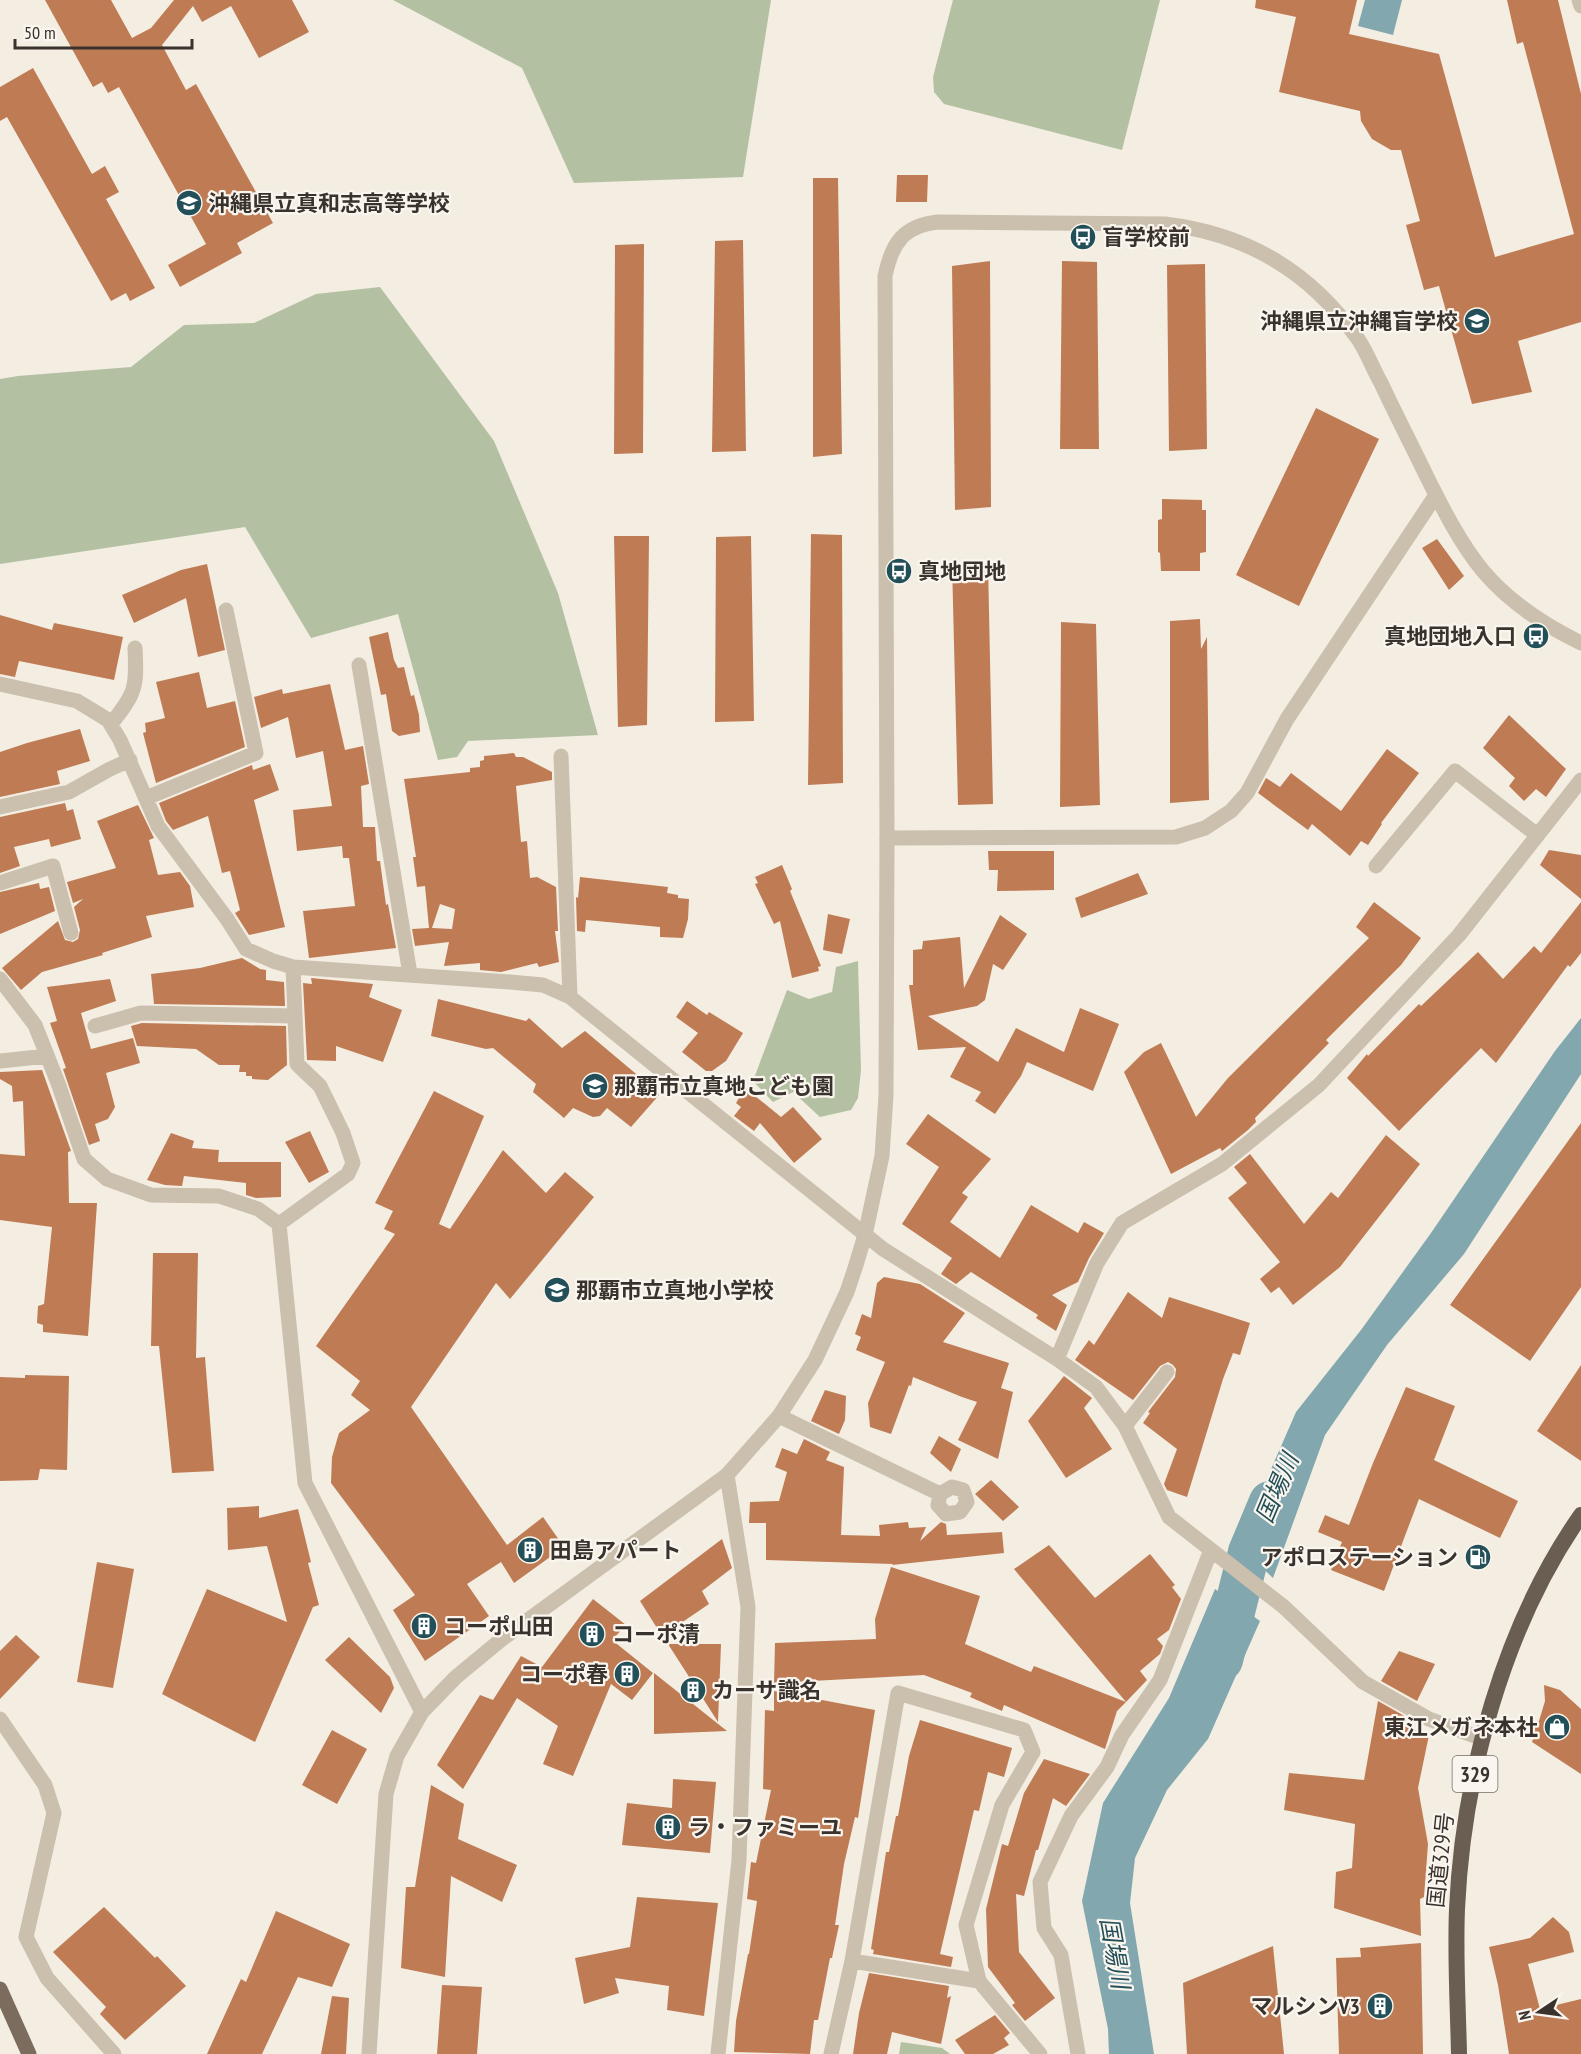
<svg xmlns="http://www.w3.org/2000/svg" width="1581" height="2054" font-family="'PT Sans Narrow','Noto Sans JP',sans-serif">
	<rect width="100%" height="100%" fill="#f3ede2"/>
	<path fill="#b3c1a2" d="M393,0H771L743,177L574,183L522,68Z
		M953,0H1160L1122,150L944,104L934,92L933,77Z
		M380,287L494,441L558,593L598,735L468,741L457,757L438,760L398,614L311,638L245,527L0,564V379L18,376L131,367L184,325L254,323L316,294Z
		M858,961L861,1070L858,1098L851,1110L820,1117L793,1092L773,1102L753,1081L787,990L809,999L832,992L836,967Z
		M901,2042L942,2048L950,2054H899Z"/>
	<path fill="#82a7ae" d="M1365,0H1402L1393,35L1358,26Z
		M1581,1018V1074L1464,1254L1387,1345L1325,1435L1273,1578L1238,1545L1296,1412L1361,1330L1431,1233L1555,1051Z
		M1215,1589L1260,1621L1208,1739L1167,1790L1135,1858L1130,1903L1154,2054H1109L1108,2029L1082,1901L1103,1803L1169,1698Z"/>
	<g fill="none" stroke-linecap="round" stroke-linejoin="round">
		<path stroke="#82a7ae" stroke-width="42" d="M1222,1660L1249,1552L1270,1502"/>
	</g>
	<path fill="#bf7c54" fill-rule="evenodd" d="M45,0H111L132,38L151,28L174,0H292L309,32L259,58L231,6L202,22L193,6L162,45L186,90L196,84L273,223L237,243L242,253L180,287L168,265L206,244L119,87L108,93L102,82L93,87Z
		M1256,0H1357L1349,34L1439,54L1495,257L1574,234L1523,42L1517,44L1507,0H1558L1581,94V322L1518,341L1532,392L1472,404L1439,286L1424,290L1406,225L1420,221L1401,150H1391L1372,139L1361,121L1360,111L1279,92L1296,17L1255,8Z
		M33,68L92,174L105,166L119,192L106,199L155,288L130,301L126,293L111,301L7,117L0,121V87Z
		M897,175H928L927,202H896Z
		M813,178H838L842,454L813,457Z
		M743,240L746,451L712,452L715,241Z
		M644,244L643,453L614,454L615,245Z
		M990,261L991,507L955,510L952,266Z
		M1062,261L1097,262L1099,449H1060Z
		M1205,264L1207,449L1169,451L1167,265Z
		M1316,408L1379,439L1299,606L1236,575Z
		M1162,499L1202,500V510H1206V552L1200,553V571H1161L1160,553L1158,552V520L1162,519Z
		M811,534L842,535L843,783L808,785Z
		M614,536H649L647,725L618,727Z
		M751,536L754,721L715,722L716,537Z
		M1437,539L1464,576L1449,590L1422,548Z
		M952,563H988L993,804L958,805Z
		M207,564L225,650L198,657L186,598L134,623L122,595L181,570Z
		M0,615L52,630L54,623L123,637L114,680L19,661L15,677L0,674Z
		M1200,619L1201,649L1207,637L1209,800L1170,803V621Z
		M1061,622L1096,624L1100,805L1060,807Z
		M388,632L394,660L398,668L404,667L411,696L414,695L419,715L420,732L399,736L392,731L386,694L381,695L369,637Z
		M199,672L207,708L235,701L245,747L156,783L143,733L146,732L145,723L165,718L156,682Z
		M330,684L345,750L363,746L369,784L361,786L363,827H375L377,861H380L386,905L388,904L396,948L309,958L303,911L355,906L349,858H343L342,846L297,851L293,810L332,806L323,751L296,758L288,717L261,728L254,697L282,689L283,694Z
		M1509,715L1566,769L1546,797L1536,789L1524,801L1509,786L1515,778L1483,748Z
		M80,729L90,761L57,771L60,784L0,797V752L27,743Z
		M1387,749L1419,773L1381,823L1382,824L1368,845L1361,841L1350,856L1312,824L1308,830L1258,793L1266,778L1280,787L1291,773L1341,811Z
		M514,753L516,757H523L552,772V780L516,786L521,842L527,841L530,878L537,877L556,887L558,931H555L559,962L539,967L537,963L501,972L480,970V963L444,966L449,942L415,946L412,929L429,928L425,886L417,887L413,857H416L404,779L470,772V768L480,767V761L484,760V756ZM440,904L455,909L452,929L432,928Z
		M270,764L279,790L254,800L285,927L249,935L235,913L240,910L230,871L222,873L208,816L173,830L166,821L159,803L252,765L253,770Z
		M65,803L67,811L73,809L81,839L51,847L49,839L14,847L20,866L0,873V817Z
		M138,805L154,838L149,840L158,875L180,872L190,886L194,907L146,916L152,937L102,953L103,955L42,972L21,990L2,968L58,921L65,940L73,942L78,939L80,930L74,907L83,899L73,903L67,882L116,868L97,821Z
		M1549,850L1581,855V899L1540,865Z
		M988,851H1054V890L997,891L998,870H989Z
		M782,865L792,889L790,891L821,966L818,967L819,971L792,978L780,921L774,924L755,884L758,883L755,877Z
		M1138,873L1148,894L1081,918L1075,898Z
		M580,877L668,887L667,893L678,895V898L689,899L688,919L683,938L660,937V927L586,920L585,932L577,931L576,897L578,898Z
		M39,883L40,889L49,887L55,911L0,934V892Z
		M1374,902L1421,938L1401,965L1326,1040L1329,1043L1255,1118L1256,1122L1248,1130L1222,1151L1220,1148L1171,1174L1124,1072L1144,1052L1161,1043L1196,1117L1228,1078L1369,938L1356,927Z
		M1581,902V953L1570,967L1568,965L1496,1063L1481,1048L1399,1131L1347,1078L1367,1054L1368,1056L1419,1004L1421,1006L1478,952L1503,979L1534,946L1541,953Z
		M828,914L850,919L842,954L823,950Z
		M1000,915L1027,934L1003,970L993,964L985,1000L977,1006L928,1016L998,1062L1016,1028L1064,1052L1080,1008L1119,1024L1093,1091L1027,1062L1021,1076L995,1114L975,1101L981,1092L950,1077L966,1047L918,1050L909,985H913V950L922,949L923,941L960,937L964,988Z
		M242,958L260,969L266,970V980L284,982L285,1006L154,1004L151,974L200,968Z
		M311,978L373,984L369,997L402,1010L383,1062L336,1046V1061L307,1060L303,983L312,984Z
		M110,979L116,1001L81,1013L91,1049L133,1038L140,1063L106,1073L115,1107L108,1119L95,1124L100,1141L89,1145L63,1069L66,1068L50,1023L57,1021L47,987Z
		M438,999L526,1021L529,1018L562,1048L585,1031L660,1094L631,1127L607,1108L600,1116L593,1117L573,1108L564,1118L533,1092L536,1084L493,1048L486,1049L431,1036Z
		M687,1001L707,1015L709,1012L743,1033L726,1061L712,1071H706L682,1052L698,1033L676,1017Z
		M142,1023L286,1026L287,1065L268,1080L252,1079V1076H246V1072H239L240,1065H219L196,1049L137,1046L131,1026Z
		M42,1070L71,1151L68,1152L69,1203H97L88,1336L43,1332V1325L37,1323L38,1306L44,1304L52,1227L0,1220V1154L25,1156L23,1101L13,1102L12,1086L0,1079V1072Z
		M738,1082L781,1117L793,1107L822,1139L794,1163L760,1123L754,1131L734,1116L741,1107L736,1103L739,1098L731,1089Z
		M434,1091L484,1116L439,1224L450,1229L503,1150L546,1193L565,1172L594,1197L510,1299L496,1283L411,1407L507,1545L543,1517L564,1547L514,1583L501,1562L467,1584L489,1616L425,1661L393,1610L415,1595L331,1483L332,1457L339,1433L370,1410L351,1395L360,1381L316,1346L395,1234L384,1229L393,1211L375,1203Z
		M928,1114L991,1159L962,1193L968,1197L950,1222L1000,1258L1031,1205L1078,1233L1084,1222L1104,1233L1089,1258L1078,1282L1052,1295L1067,1305L1056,1331L1036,1318L1038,1315L971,1272L956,1284L941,1274L952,1258L902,1224L939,1167L906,1144Z
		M1581,1123V1287L1530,1361L1450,1305Z
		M310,1131L329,1172L309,1183L285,1142Z
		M171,1133L194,1141L192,1148L219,1150L218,1162H281V1197L256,1198L246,1195V1183L184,1176L182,1186L165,1185L147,1180Z
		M1386,1135L1420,1164L1340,1267L1293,1305L1279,1287L1271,1293L1260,1279L1280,1262L1228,1198L1247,1183L1234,1167L1250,1154L1304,1224L1331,1192L1338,1198Z
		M153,1253H198L196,1358L205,1357L214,1471L172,1473L159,1346H151Z
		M884,1277L920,1284L965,1313L943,1342L1009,1363L1001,1388L1013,1392L998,1459L958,1440L977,1402L962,1397L913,1377L911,1386L909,1385L891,1434L870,1427L868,1403L885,1362L856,1350L861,1337L855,1334L862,1314L871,1318L877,1283Z
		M1128,1292L1162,1318L1169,1297L1250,1323L1240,1355L1233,1353L1223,1379L1187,1497L1167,1490L1164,1484L1177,1449L1143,1423L1150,1413L1148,1412L1175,1377L1176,1369L1173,1365L1168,1362L1160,1366L1133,1400L1075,1360L1089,1340L1094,1345Z
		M1581,1365V1461L1537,1431Z
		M25,1375L69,1376L67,1470L40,1469L38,1480L0,1481V1377L25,1378Z
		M1064,1376L1092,1398L1084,1408L1112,1449L1066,1478L1028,1421Z
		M1406,1387L1455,1406L1434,1460L1518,1501L1500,1538L1419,1499L1384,1591L1331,1570L1342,1542L1318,1532L1325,1515L1349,1525L1373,1463Z
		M825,1390L846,1396L845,1420L839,1434L811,1421Z
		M939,1436L961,1449L951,1472L930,1453Z
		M804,1439L830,1452L826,1460L844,1467L841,1535L880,1536L879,1525L908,1522L909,1528L926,1527L920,1541L941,1522L946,1524L947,1535L1002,1532L1004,1553L892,1565L893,1564L766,1560V1523H749L750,1502L779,1501L787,1472L775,1467L782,1448L797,1454Z
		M991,1480L1019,1507L1003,1521L975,1494Z
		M259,1506V1518L298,1509L311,1562L308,1563L319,1605L313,1607L255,1742L162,1694L207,1589L287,1622L267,1546L228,1550L227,1508Z
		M722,1539L732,1568L702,1591L709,1604L662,1636L640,1601Z
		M1049,1545L1095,1598L1150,1554L1175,1585L1172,1587L1181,1599L1169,1630L1157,1639L1163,1646L1160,1654L1140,1671L1147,1680L1126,1702L1014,1569Z
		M97,1562L134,1569L113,1688L77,1682Z
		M891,1567L980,1596L965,1644L1031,1672L1034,1666L1126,1702L1117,1711L1105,1749L1004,1705L1002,1711L970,1697L972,1693L924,1675L774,1683L775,1643L876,1639L875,1619Z
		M593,1599L626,1625L612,1640L653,1673L632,1700L611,1684L573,1776L543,1764L558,1726L517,1698L463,1789L437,1765L480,1695L493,1700L521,1656L542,1667Z
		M16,1635L40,1657L0,1699V1651Z
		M349,1637L390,1677L394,1688L381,1713L325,1660Z
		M668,1644H721L718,1722Z
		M1399,1651L1435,1664L1417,1701L1381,1681Z
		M654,1673L727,1731L654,1734Z
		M1544,1685L1560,1690L1581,1709V1774L1532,1742L1534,1736L1532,1732L1534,1722L1539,1721L1545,1701Z
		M774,1691L875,1710L858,1818L855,1817L844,1864L835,1925H839L832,1958H830L818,2020H814L810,2054L734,2052L736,2021L748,1954H749L757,1901L747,1899L751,1862L756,1863L771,1790L763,1789L765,1710L774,1711Z
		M1378,1701L1408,1718L1404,1726L1429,1735L1418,1788L1428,1844L1424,1897L1420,1899L1421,1936L1334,1908L1336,1872L1352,1868L1355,1824L1284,1810L1289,1773L1364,1780Z
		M920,1720L1012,1748L1004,1777L988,1772L979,1811L974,1810L940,1954L953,1957L951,1967L873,1954L874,1950L871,1949L886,1852H889L896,1816H898L909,1756Z
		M332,1730L367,1749L337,1804L302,1785Z
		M1044,1759L1090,1774L1066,1806L1053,1798L1038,1850H1036L1024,1896L1016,1894L1019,1952L1055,1998L1025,2021L1012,2005L1015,2003L988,1967L986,1909L1002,1844L1008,1846L1024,1793Z
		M673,1779L716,1782L710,1853L622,1845L627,1803L672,1808Z
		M431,1785L464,1804L458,1839L517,1865L502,1902L451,1876L445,1977L401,1968L406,1887H415Z
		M637,1897L718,1903L704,2016L667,2010L669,1986L615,1978L619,1993L584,2004L575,1958L630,1947Z
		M104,1907L155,1958L157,1956L186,1986L125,2040L100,2014L106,2007L53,1952Z
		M276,1911L350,1944L332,1987L298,1977L262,2054H207L241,1979L246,1982Z
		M1553,1917L1569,1932L1574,1952L1528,1964L1540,2009L1581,1999V2054H1509L1498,1985L1489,1947L1530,1938Z
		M1421,1943L1423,2054H1339L1336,1958L1361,1957L1360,1948Z
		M1273,1946L1284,2054H1187L1183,1983Z
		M869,1973L949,1986L947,1998L951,1996L941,2044L892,2032L887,2054H853L859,2013Z
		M442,1985L482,1987L477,2054H437Z
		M332,1996L349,1998L346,2054H321Z
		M995,2015L1010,2033L1004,2038L1009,2045L993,2054H965L955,2040Z"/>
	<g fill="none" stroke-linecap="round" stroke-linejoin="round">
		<path stroke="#cbbfae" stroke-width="15" d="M1579,0L1581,6
			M359,665L410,974
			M0,684L77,701L108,720L120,740L158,826L227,919L246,949L273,961L293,967L510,982L543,985L570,997L883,1249L1057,1359L1096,1387L1125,1426L1169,1517L1284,1607L1363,1682L1429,1719L1483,1739
			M111,724C136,693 137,687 135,648
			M561,756L570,997
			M146,798L256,753L226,610
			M0,807L69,792L110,769L130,760
			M887,838L1176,837L1205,828L1231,811L1247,793L1287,719L1436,495
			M1376,866L1455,771L1537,835
			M0,883L53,866L71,933
			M0,979L35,1025L58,1083L84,1159L107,1179L151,1195L219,1196L258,1209L279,1224L305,1483L422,1712
			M95,1026L141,1013L294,1016
			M0,1061L47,1056
			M279,1224L348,1174L353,1163L343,1133L320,1086L297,1064L293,967
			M1057,1359L1097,1263L1122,1223L1222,1164L1319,1085L1459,935L1581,780
			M779,1416L940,1494L952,1487L963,1490L967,1502L960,1512L946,1514L938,1505L940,1494
			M1125,1426L1167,1372
			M0,1719L45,1785L54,1813L26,1937L47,1978L114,2054
			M852,1961L979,1981
			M718,2054L739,1860L748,1607L727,1475
			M831,2054L852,1961L898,1693L1024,1730L1033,1752L1002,1805L966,1925L979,1981L1040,2054
			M1078,2054L1061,1955L1044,1928L1040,1882L1071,1816L1107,1767L1122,1735L1160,1680L1211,1550"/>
		<path stroke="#cbbfae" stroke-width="15" d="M369,2054L386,1794L397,1756L422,1712L456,1677L502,1639L727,1475L779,1416L815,1360L847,1292L855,1268L865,1235L882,1156L886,1095L887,838L885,276C892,243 903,226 938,222L1165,224C1247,234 1310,271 1358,339C1367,352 1373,369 1381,383C1396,415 1412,446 1427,477C1443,509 1460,543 1483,571C1510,603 1544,625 1581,643"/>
		<path stroke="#7b6c5e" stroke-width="15" d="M0,1989L29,2054"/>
		<path stroke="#6a5d51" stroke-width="16" d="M1459,2054C1458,2006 1455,1957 1457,1909C1463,1775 1504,1625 1581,1515"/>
	</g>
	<defs>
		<symbol id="school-disc" viewBox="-11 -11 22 22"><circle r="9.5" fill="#234f59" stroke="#faf6ef"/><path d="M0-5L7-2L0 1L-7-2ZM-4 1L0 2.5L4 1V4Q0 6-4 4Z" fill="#fff"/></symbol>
		<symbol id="bus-disc" viewBox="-11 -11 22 22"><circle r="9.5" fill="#234f59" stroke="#faf6ef"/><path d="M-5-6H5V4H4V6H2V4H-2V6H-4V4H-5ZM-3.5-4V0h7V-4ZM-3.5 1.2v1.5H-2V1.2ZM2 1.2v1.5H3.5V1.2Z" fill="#fff"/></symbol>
		<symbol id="building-disc" viewBox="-11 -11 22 22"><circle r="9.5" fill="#234f59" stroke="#faf6ef"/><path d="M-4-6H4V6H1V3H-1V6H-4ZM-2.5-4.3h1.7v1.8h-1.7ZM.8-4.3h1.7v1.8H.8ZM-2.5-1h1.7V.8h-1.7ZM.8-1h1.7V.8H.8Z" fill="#fff"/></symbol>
		<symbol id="fuel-disc" viewBox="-11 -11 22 22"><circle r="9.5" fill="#234f59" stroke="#faf6ef"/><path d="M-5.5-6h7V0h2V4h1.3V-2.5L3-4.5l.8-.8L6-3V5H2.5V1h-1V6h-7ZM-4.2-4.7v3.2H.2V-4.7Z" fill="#fff"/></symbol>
		<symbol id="shop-disc" viewBox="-11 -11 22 22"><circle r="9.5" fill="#234f59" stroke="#faf6ef"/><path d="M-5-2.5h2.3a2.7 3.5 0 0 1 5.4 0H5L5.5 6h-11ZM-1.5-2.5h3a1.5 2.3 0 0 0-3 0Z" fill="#fff"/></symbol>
	</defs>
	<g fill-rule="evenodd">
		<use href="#school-disc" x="174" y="188" width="30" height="30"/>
		<use href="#bus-disc" x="1068" y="222" width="30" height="30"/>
		<use href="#school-disc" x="1462" y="306" width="30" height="30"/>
		<use href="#bus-disc" x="884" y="556" width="30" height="30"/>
		<use href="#bus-disc" x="1521" y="621" width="30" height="30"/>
		<use href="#school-disc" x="580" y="1071" width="30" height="30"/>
		<use href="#school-disc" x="542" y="1275" width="30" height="30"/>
		<use href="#building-disc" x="515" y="1535" width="30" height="30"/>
		<use href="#fuel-disc" x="1463" y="1542" width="30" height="30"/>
		<use href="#building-disc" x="409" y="1611" width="30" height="30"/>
		<use href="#building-disc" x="577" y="1619" width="30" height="30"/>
		<use href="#building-disc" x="612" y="1659" width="30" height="30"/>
		<use href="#building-disc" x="678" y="1675" width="30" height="30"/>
		<use href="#shop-disc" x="1542" y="1712" width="30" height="30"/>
		<use href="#building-disc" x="653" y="1812" width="30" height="30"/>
		<use href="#building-disc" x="1365" y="1991" width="30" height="30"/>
	</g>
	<g text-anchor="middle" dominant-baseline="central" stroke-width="4.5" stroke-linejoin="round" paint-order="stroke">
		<rect fill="#faf6ef" stroke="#746d66" stroke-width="1.5" x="1452.5" y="1756" width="45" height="36" rx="4.5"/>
		<g font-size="21" font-weight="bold" fill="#3a322c">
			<text x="1475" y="1774">329</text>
		</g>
		<g font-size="22" font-weight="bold" fill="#3a322c" stroke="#faf6ef" text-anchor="start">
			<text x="208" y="203">沖縄県立真和志高等学校</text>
			<text x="1102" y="237">盲学校前</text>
			<text x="1458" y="321" text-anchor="end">沖縄県立沖縄盲学校</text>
			<text x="918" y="571">真地団地</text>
			<text x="1516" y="636" text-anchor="end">真地団地入口</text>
			<text x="614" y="1086">那覇市立真地こども園</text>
			<text x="576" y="1290">那覇市立真地小学校</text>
			<text x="550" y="1550">田島アパート</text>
			<text x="1458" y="1557" text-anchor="end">アポロステーション</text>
			<text x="444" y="1626">コーポ山田</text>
			<text x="612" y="1634">コーポ清</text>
			<text x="608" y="1674" text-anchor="end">コーポ春</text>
			<text x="712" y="1690">カーサ識名</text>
			<text x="1538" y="1727" text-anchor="end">東江メガネ本社</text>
			<text x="688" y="1827">ラ・ファミーユ</text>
			<text x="1360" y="2006" text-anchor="end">マルシンV3</text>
		</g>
		<g font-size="22" fill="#3a322c" stroke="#faf6ef">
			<text transform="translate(1440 1860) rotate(-84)">国道329号</text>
		</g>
		<g font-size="24" font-style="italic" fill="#234f59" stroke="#faf6ef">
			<text transform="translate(1277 1488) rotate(-67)">国場川</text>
			<text transform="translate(1115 1953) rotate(80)">国場川</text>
		</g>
	</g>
	<g transform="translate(1539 2012) rotate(257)" stroke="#faf6ef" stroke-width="4.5" paint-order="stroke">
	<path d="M0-4.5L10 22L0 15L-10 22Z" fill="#3a322c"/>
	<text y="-9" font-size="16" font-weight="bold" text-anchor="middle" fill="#3a322c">N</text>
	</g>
	<path d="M15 39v9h177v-9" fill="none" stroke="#3a322c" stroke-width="3"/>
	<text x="24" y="39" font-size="18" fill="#3a322c" stroke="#faf6ef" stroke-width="4.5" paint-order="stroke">50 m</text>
</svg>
